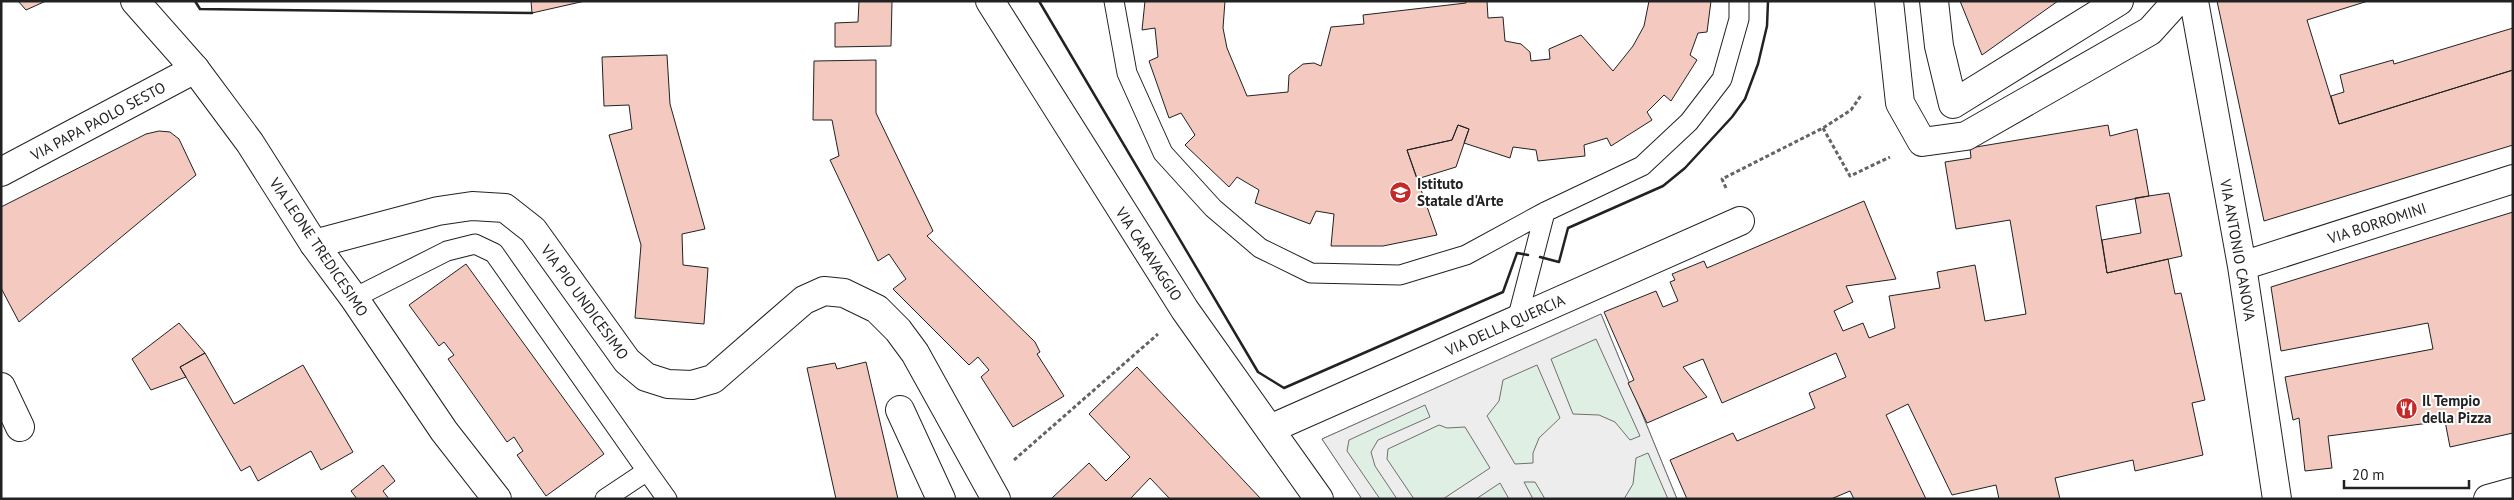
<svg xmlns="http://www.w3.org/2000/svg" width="2514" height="500" font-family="'PT Sans',sans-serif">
	<rect width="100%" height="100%" fill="#fff"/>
	<path fill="#e0efe3" stroke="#6f6f6f" d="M1601,314L1677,499H1362L1322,439Z"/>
	<path fill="#ededed" stroke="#6f6f6f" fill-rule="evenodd" d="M1601,314L1677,499H1668L1648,453L1636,458L1633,484L1624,499H1545L1535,482H1524L1533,499H1509L1500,483L1476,499H1443L1490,468L1465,427L1447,428L1439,425L1388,449L1387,459L1414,499H1397L1375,466L1371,452L1378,440L1430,417L1425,405L1349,440L1347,451L1380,499H1362L1322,439ZM1596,339L1640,436L1630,440L1615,422L1599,415L1573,414L1551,359ZM1537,365L1560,418L1539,438L1533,453V463L1515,464L1487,416L1499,401L1503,380Z"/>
	<path fill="#f3c9c0" stroke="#222" d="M18,1H46L26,10Z
		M531,1H585L532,13Z
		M859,1H892L891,46L835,47V23L858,22Z
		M1145,1H1225L1223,28L1227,48L1247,96L1288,92L1289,75L1303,64L1314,63L1321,66L1331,27L1364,24L1363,15L1466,3V1H1487L1488,18L1503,17L1505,41L1521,44L1530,52L1531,61L1550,59L1549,49L1581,35L1613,71L1633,46L1644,26L1649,1H1711L1707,32L1698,33L1690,55L1697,60L1671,101L1664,95L1647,112L1652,120L1611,146L1607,138L1584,145L1585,156L1538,161L1536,150L1513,147L1510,158L1464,143L1469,129L1458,125L1452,140L1407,150L1437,235L1383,246H1331L1334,214L1316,211L1310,224L1255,203L1259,190L1237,177L1229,187L1185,145L1195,135L1181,113L1169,118L1149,61L1158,57L1155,28L1142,30Z
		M1960,1H2058L1982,55Z
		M2217,1H2368L2307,20L2339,124L2513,70V145L2264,221Z
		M2513,28V70L2339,124L2331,96L2344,92L2340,75L2393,60L2394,64Z
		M667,55L670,104L705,229L682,234L683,265L708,268L704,324L635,318L641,245L609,135L632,129L629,105L604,106L602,57Z
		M876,60V113L933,231L927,236L1035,342L1040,352L1037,354L1064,396L1013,427L981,377L989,370L978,357L969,365L893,289L906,279L889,254L878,261L830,160L839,156L832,120H813L814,61Z
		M1458,125L1469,129L1456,167L1417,179L1407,150L1452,140Z
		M2108,125L2110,136L2137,129L2149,196L2096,206L2107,273L2168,259L2175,294L2181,293L2205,400L2192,403L2203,455L2135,471L2133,460L2055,478L2060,499H1999L1996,485L1952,495L1908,404L1886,415L1926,499H1854L1850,491L1831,499H1687L1670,460L1733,433L1737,441L1815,408L1809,393L1846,377L1836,353L1722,403L1703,359L1683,367L1707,397L1647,423L1628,383L1634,380L1604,312L1656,291L1663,307L1678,301L1670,282L1675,280L1672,274L1704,261L1707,268L1864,201L1896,279L1846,286L1853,302L1834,311L1843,331L1863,323L1869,338L1895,328L1889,296L1940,288L1937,272L1975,265L1985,321L2026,314L2010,220L1956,229L1945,162L1971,158L1970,148Z
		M159,131L170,132L179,139L196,175L19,322L1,288V207L146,134Z
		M2169,193L2182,256L2107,273L2102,240L2141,233L2135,198Z
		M2513,212V433L2450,447L2445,421L2328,436L2332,468L2305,471L2299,418L2293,420L2285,377L2433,349L2428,323L2281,351L2271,287Z
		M466,264L604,454L546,496L517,455L523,451L514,437L507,442L448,359L454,355L444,342L439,346L409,305Z
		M179,323L205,353L180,367L186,377L151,390L132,359Z
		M205,353L234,404L303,365L353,452L321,470L311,451L258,481L250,466L241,471L180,367Z
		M866,362L898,499H836L807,368L835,363L837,369Z
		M1137,367L1261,499H1170L1150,478L1130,499H1051L1089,463L1106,481L1130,457L1089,414Z
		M383,465L395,481L383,491L389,499H357L351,491Z"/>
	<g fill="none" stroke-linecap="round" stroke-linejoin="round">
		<defs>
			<path id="service" d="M1114,1L1127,73L1163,153L1213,208L1260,248L1311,273L1400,275L1466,255L1545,212L1642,166L1689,122L1722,79L1739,19V1
				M354,298L447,251L475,244L494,253L647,471
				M1517,320L1545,212
				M605,499L647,471L667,499"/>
			<path id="minor" d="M990,1L1185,310L1319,499
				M1889,1L1900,103L1922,142L1966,136L2150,31L2177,1
				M1934,1L1939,46L1953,104L2119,1
				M2194,1L2242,266L2277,499
				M1,172L195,69
				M314,244L438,211L472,206L505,208L533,230L627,361L646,377L668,384L692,385L713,379L804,300L824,291L844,293L877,309L898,330L915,353L996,499
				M2242,266L2513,179
				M1,387L20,427
				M900,410L941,499
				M1270,429L1740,221"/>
			<path id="tertiary" d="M135,1L195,69L250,143L314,244L354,298L444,431L497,499
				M2488,499L2513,492"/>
		</defs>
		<use href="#service" stroke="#222" stroke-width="21"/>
		<use href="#minor" stroke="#222" stroke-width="30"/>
		<use href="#tertiary" stroke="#222" stroke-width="30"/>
		<path stroke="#646464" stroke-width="3" stroke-dasharray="4 2.5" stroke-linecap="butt" d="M1823,128L1850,176L1890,157
			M1726,188L1722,179L1823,128L1851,110L1862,94
			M1014,460L1158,334"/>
		<use href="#service" stroke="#fff" stroke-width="19"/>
		<use href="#minor" stroke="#fff" stroke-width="28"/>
		<use href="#tertiary" stroke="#fff" stroke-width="28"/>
		<path stroke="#222" stroke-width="2.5" d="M195,1L200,9L532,13
			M1039,1L1258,372L1284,388L1503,292L1517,253L1528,255
			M1540,257L1559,262L1568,228L1663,186L1685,168L1732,117L1745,99L1758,64L1767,26L1768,1"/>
	</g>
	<defs>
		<symbol id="school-disc" viewBox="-11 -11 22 22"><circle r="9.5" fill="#c62828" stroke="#fff"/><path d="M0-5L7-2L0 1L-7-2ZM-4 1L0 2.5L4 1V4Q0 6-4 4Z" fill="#fff"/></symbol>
		<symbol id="restaurant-disc" viewBox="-11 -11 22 22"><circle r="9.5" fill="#c62828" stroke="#fff"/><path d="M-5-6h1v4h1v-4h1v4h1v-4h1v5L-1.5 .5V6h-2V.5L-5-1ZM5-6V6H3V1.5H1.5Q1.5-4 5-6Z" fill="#fff"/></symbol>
	</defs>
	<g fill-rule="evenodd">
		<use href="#school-disc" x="1388" y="180" width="25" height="25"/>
		<use href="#restaurant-disc" x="2394" y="396" width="25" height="25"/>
	</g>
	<g text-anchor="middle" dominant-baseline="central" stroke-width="4" stroke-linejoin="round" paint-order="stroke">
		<g font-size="15" fill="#222" stroke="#fff">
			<text transform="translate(98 121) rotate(-28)">VIA PAPA PAOLO SESTO</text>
			<text transform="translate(2377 223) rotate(-18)">VIA BORROMINI</text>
			<text transform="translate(319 247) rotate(56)">VIA LEONE TREDICESIMO</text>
			<text transform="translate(2238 250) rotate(80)">VIA ANTONIO CANOVA</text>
			<text transform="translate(1149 254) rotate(57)">VIA CARAVAGGIO</text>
			<text transform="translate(585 302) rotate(54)">VIA PIO UNDICESIMO</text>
			<text transform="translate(1505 325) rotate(-24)">VIA DELLA QUERCIA</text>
		</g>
		<g font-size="15" font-weight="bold" fill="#222" stroke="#fff" text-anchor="start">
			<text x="1417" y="183">Istituto<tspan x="1417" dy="17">Statale d'Arte</tspan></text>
			<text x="2422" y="400">Il Tempio<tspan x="2422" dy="17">della Pizza</tspan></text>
		</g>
	</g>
	<rect width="2514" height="500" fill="none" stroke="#222222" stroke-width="5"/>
	<path d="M2344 480v8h125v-8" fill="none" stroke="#222222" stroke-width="2.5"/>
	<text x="2352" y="480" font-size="15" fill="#222222" stroke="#ffffff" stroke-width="4" paint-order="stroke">20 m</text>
</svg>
